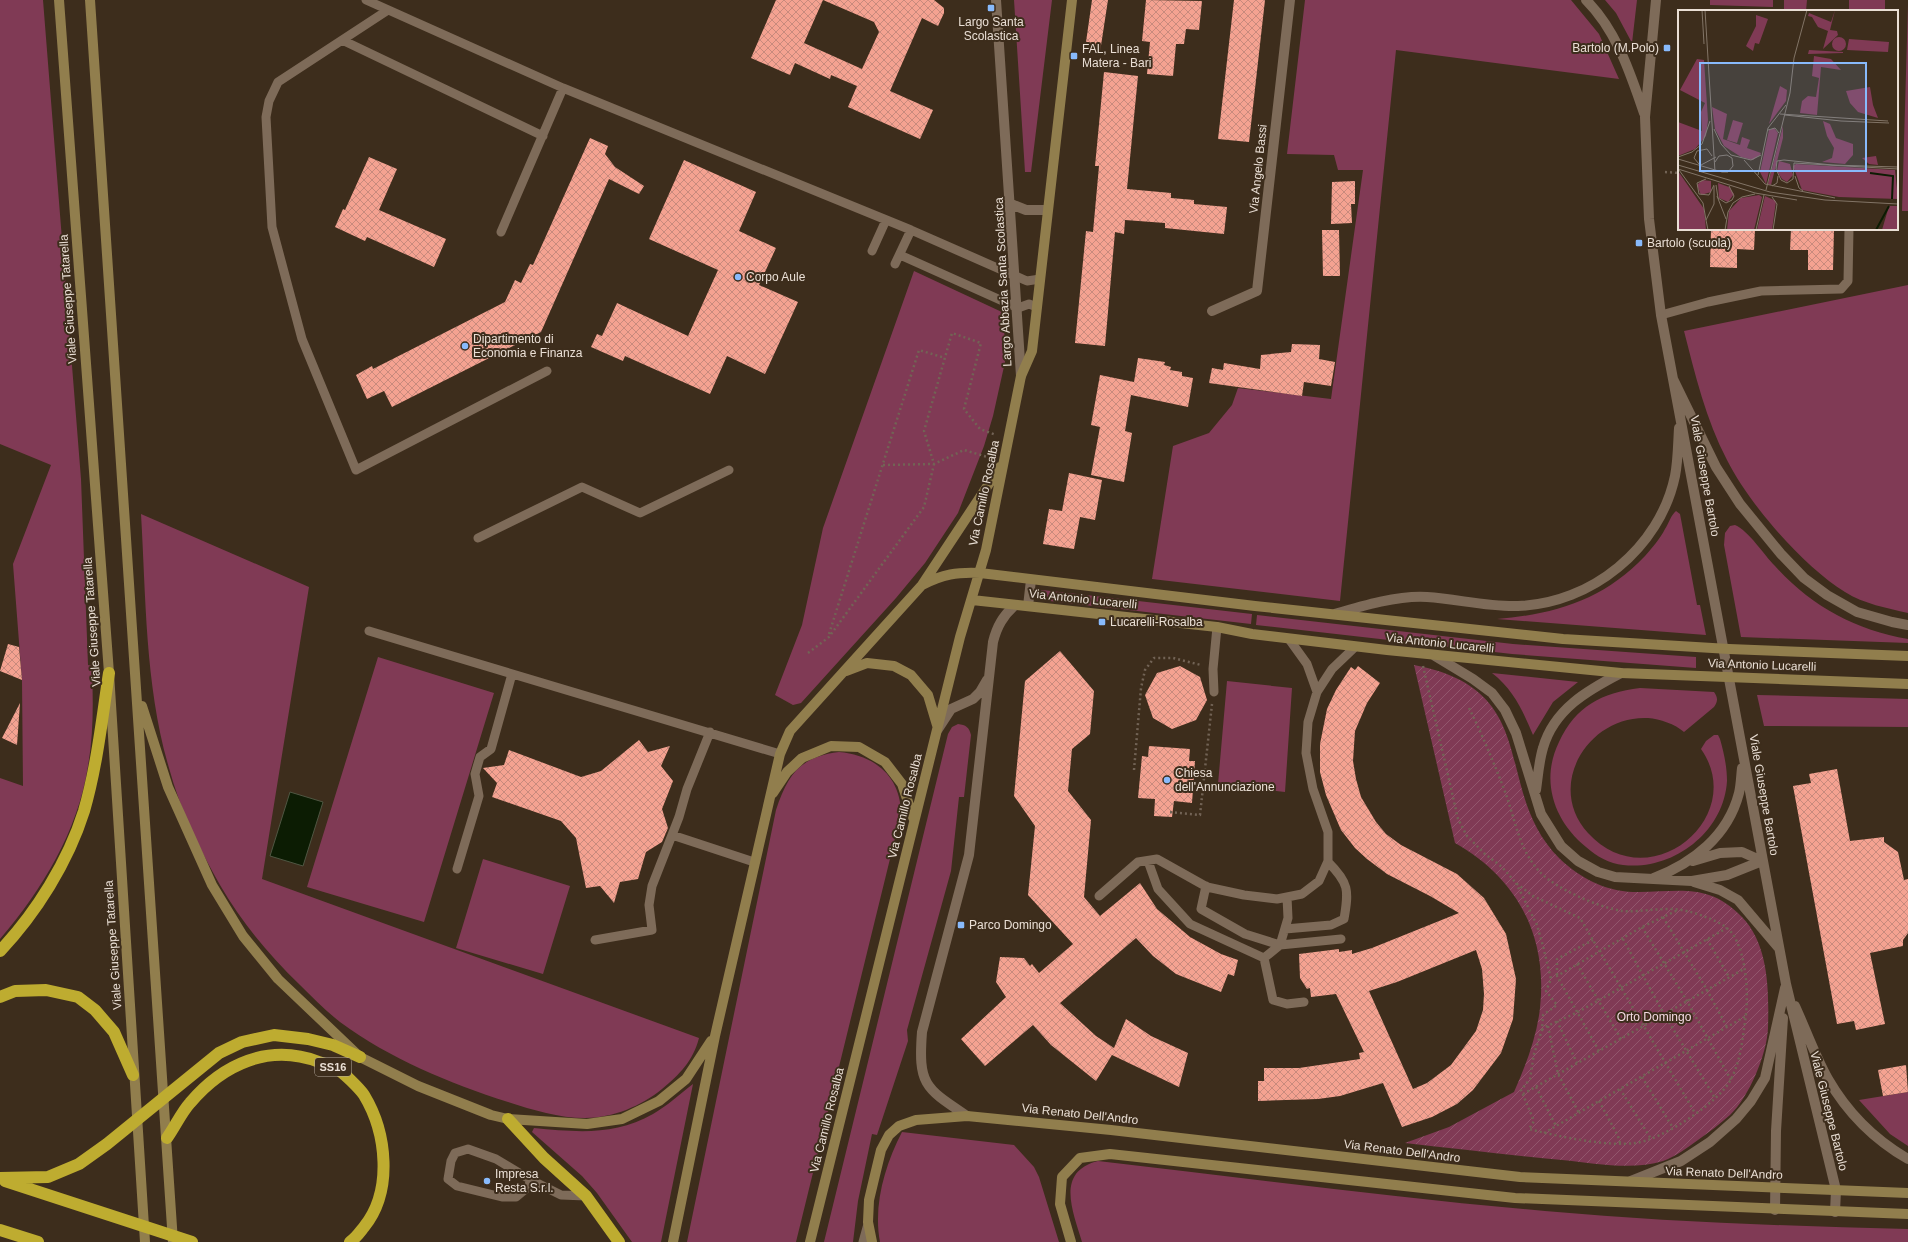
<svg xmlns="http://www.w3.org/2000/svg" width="1908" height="1242" font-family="Helvetica,sans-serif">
	<defs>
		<pattern id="garden-furrows" width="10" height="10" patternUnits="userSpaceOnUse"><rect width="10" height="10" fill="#803a55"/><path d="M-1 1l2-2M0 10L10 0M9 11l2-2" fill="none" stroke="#92566d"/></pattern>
		<pattern id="building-cross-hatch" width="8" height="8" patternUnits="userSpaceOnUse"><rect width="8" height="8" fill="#f4a291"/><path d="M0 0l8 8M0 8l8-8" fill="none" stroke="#c88a7d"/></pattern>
	</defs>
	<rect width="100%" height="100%" fill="#3d2d1c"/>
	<path fill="#803a55" d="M0,0H43L81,479L88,665L92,666C93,699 94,732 88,766C78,831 42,890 0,939V778L23,786L22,681L13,564L51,465L0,444Z
		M1014,0H1052L1031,172H1025Z
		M1305,0H1571L1599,34L1619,79L1396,50L1340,601L1152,579L1173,446L1209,433L1232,405L1238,388L1331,399L1363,170H1338L1334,155L1287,154Z
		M1605,0H1637L1632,43L1616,13Z
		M1710,0H1773V7L1710,5Z
		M1784,0H1807L1806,11H1784Z
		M1849,0H1885V11H1849Z
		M1908,4V211H1902Z
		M914,271L1004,313L1005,362L993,416L984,446L958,513L925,563L896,598L801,703L793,705L775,695L802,625L823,528Z
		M1908,285V613C1887,608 1864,604 1845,592C1803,566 1749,504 1727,460C1706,420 1695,374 1684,331Z
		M1676,511L1680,514L1697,605H1700L1706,635L1497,619C1556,614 1603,600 1645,556C1652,548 1660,539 1665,529C1669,523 1671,515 1676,511Z
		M141,514L309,587L262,879L699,1038C693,1061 680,1074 662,1089C641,1106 613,1118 585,1118C559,1118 533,1110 508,1102C449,1083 390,1059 340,1022C326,1011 313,998 300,985C269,955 242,923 220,885C199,848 180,809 169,768C145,686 146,598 141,514Z
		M1735,525C1749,531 1764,555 1775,566C1811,606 1855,630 1908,639V643L1741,637L1724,545L1725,533L1730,526Z
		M1042,590L1252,614L1251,624L1041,600L1038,597L1037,594Z
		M1257,615L1513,644L1696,657V668L1512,654L1256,625Z
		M378,657L494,693L424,922L307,887Z
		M1492,673L1578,682L1553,702L1533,735C1523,711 1513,689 1492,673Z
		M1227,681L1292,688L1285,792L1218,784Z
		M1640,688L1714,692C1718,698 1718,701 1714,707L1684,732C1675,724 1660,719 1648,718C1588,715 1545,786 1588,833C1649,900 1749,817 1701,749L1706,741L1714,735H1718L1720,739C1724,753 1727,767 1727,781C1724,832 1673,871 1623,865C1610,864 1596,856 1586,847C1554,821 1540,781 1559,742C1576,706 1601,693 1640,688Z
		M1757,695L1908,699V727L1764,726Z
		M958,724C966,725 969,727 971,735L964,797H959L951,871L907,1030L908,1041L877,1135L872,1134L858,1201L853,1242H824L948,734L952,727Z
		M839,752C874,755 901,776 901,814L796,1242H687L776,810C788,774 800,757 839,752Z
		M483,859L570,886L543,974L456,948Z
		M693,1084L661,1242H632L597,1193L582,1176L532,1132L534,1128C576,1132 615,1136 653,1114C667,1106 680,1094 693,1084Z
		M1908,1092V1146L1890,1134L1859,1100Z
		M902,1132L1014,1145L1034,1167L1039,1177L1059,1242H880C873,1205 885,1165 902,1132Z
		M1098,1161C1247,1178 1396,1198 1545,1211C1666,1222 1787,1226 1908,1229V1242H1082C1073,1211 1055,1172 1098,1161Z"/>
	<path fill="url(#garden-furrows)" d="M1414,665C1546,690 1490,790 1560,859C1580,878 1605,891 1633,892C1677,893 1707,881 1742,917C1769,945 1769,991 1768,1028C1767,1054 1749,1097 1730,1115C1720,1124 1709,1132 1698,1140C1688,1147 1675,1157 1663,1161C1632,1171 1594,1163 1562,1160C1510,1155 1457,1149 1405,1143L1449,1127L1514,1092C1526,1065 1537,1036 1540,1008C1548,936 1517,878 1455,843Z"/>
	<path fill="#0c1c03" stroke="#4f5642" d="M290,792L323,802L303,866L270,856Z"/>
	<path fill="url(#building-cross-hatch)" fill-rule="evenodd" d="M776,0H934L944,8V13L938,26L922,18L890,91L933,110L920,139L848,107L857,86L831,75L830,79L795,63L790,75L751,58ZM823,0L874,22L879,32L862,69L804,43Z
		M1092,0H1108L1100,52L1085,49Z
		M1146,0L1202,1L1199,30L1186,29L1184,44H1176L1173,76L1147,74L1150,42L1142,41Z
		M1234,0H1265L1249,142L1218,139Z
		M1104,72L1138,76L1127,189L1171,193V198L1194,200V204L1227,207L1224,234L1165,228V223L1125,220L1124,234L1115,232L1105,346L1075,343L1086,231L1093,232L1099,166H1095Z
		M590,138L608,146L605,154L615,167L644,186L639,194L609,179L541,332L392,407L384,391L367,399L356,375L372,366L373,369L505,302L515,280L521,283L530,264L533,265Z
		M369,157L397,169L379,210L446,239L434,267L367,237L365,241L335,227L343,209L345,210Z
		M684,160L756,192L739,231L776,248L759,285L798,302L765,374L727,356L710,394L625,356L623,361L591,347L597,334L602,336L617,303L688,336L718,270L649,239Z
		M1355,181V204H1351L1352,223L1331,224L1332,182Z
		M1711,229H1755L1754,250L1737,249V268L1710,267Z
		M1791,229H1834L1833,270H1808V250H1790Z
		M1322,230H1339L1340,276H1323Z
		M1292,344L1320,345L1319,359L1335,362L1331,386L1304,382L1302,396L1209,383L1212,368L1223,370L1224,363L1260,369L1261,355L1291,352Z
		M1138,358L1165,362L1164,365L1171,367L1170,370L1182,372V376L1193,378L1188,407L1131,395L1125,431L1132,433L1124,482L1091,475L1100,427L1091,425L1100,375L1134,382Z
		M1069,473L1102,480L1095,520L1080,517L1074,549L1043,544L1049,509L1062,511Z
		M8,644L19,647L22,680L0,671Z
		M1060,651L1094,691L1090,734L1072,749L1068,791L1091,820L1084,897L1100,916L1140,883L1157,909L1190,937L1221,954L1238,960L1234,976L1228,974L1221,992L1176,974L1153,956L1136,938L1060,1003L1096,1036L1114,1048L1126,1019L1151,1036L1188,1053L1179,1087L1112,1055L1096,1081L1051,1045L1033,1025L985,1066L961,1039L1006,997L996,982L1000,957L1024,958L1030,966L1032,964L1039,973L1073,944L1028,895L1035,826L1014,796L1025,681Z
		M1180,666L1200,677L1207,700L1196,720L1172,729L1153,718L1145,695L1157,673Z
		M1358,666L1380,683L1367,703L1355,731L1353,761L1356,779L1361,797L1376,822L1386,834L1401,845L1457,874L1484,898L1506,934L1516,979L1513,1019L1501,1053L1473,1090L1457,1104L1432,1117L1402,1127L1383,1083L1340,1096L1318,1099L1258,1101V1081H1264V1068H1299L1360,1059L1359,1053L1364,1052L1336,994L1311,997L1310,988L1307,989L1300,978L1299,954L1339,949V952L1352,950V954L1372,948L1459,913L1430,896L1387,874L1367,859L1355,848L1341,830L1326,795L1320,772V744L1327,709L1336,690L1351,667L1355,670ZM1476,950L1482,969L1484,994L1483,1010L1476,1031L1451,1065L1427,1083L1413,1089L1369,991L1397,982Z
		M20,703L17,745L2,738Z
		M639,740L648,752L670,746L661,766L673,781L662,809L668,828L662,842L646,852L638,879L620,882L614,903L600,886L586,888L576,838L561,821L492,797L497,783L483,768L504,765L509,750L581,777L601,771Z
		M1149,746L1190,749L1189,761H1195L1192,803L1174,801L1172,817L1154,816L1155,799L1138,798L1142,756L1148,757Z
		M1837,769L1850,841L1884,837V842L1898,852L1904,880L1908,879V933L1903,940V946L1870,953L1885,1024L1856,1030L1854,1021L1837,1024L1793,786L1811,783L1809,774Z
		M1906,1065L1908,1092L1883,1096L1878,1070Z"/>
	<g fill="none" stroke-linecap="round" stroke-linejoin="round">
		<path stroke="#726355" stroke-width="2.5" stroke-dasharray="2 3" stroke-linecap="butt" d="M1665,172L1679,173
			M883,465L934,464L964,450L991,458
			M829,634L919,350L945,358
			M808,653L829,637L924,507L934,464L924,431L952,333L981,343L964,409L980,429L996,435
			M1423,666L1458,819L1467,836L1485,854L1502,867L1516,883L1533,896L1580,918L1695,1113
			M1469,708C1482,734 1493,761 1504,789C1515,817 1518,849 1540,872C1556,889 1600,908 1623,911C1638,912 1653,909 1669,909C1685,909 1699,914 1713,920C1720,923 1727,927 1732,933C1747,954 1749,997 1745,1022C1742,1043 1740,1063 1730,1081C1718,1103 1660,1141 1635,1143C1608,1147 1556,1136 1529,1129L1534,1121L1521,1090L1530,1079L1534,1054L1542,1030L1543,1015L1557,1005L1546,991L1551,979L1543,946L1537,925L1516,883
			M1134,770L1141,688L1145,670L1154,658H1173L1201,665
			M1170,812L1200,815L1212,704
			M1663,917L1707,990L1727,1027
			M1642,927L1687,1001L1731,1080
			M1623,939L1664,1014L1715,1098
			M1707,939L1729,977
			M1577,964L1621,1039
			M1557,975V959L1593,940
			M1557,1021L1577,1063
			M1548,1026L1558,1074L1579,1113
			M1542,1030L1545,1027L1578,1012L1727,928
			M1599,1051L1557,976L1642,927L1678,910
			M1642,1077L1673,1128
			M1536,1087L1556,1126
			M1620,1089L1651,1139
			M1523,1094L1744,969
			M1599,1101L1618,1136L1620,1143
			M1544,1133L1746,1016"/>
		<path stroke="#7e6b59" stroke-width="9" d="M366,0L563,88L911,230L1027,281L1040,279
			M388,10L278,82L269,101L266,117L272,227L302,339L356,470L547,371
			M342,40L543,136
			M501,232L563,88
			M872,251L886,220
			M900,255L1018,308L1029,304L1037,307
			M895,264L911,230
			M1661,315L1708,302L1761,291L1841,289L1848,281L1849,229
			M478,538L582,487L640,513L729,470
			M369,631L780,754
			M1289,639L1307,664L1317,692
			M1214,692L1213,669L1217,627
			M672,835L679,817L687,789L710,732
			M1148,861L1158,889L1190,924L1264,958L1280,945L1288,918L1287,897
			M457,869L479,796L475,774L480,757L491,749L512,674
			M1206,886L1201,909L1245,934L1280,945L1341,939
			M1099,896L1138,862L1157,859L1207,887L1244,895L1277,899L1302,894L1319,881L1328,861V832L1313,789L1306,753L1308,722L1317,692L1332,669L1355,647
			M1285,929L1331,925L1344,919C1349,890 1349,883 1328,862
			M595,940L652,930L649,905L652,886L672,835L754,862
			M1264,958L1273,1000L1287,1004L1304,1002
			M531,1180L496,1159L468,1149L455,1153L451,1161L448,1179L457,1186L502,1197H516L528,1187L531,1180L561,1195L586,1196
			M863,1242L868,1224"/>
		<path stroke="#7e6b59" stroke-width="10" d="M996,0L1021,376
			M1586,0C1617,31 1630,73 1644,113
			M1656,0L1645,117L1649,219L1661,315L1673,379L1716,467L1740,504L1781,554L1804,578L1827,595L1857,612L1892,622L1908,625
			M1011,204L1026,210H1047
			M1212,311L1257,291L1290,0
			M1673,379L1786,984L1836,1190L1835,1212
			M1028,606L1031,580
			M1335,614C1362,606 1399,595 1427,597C1458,599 1487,607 1518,606C1591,604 1660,548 1675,476C1678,461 1678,444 1679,428
			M1435,656L1473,679L1492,693L1505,710L1516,733L1541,814L1561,846L1578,861L1598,872L1615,877L1692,881L1727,875L1762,861
			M938,729L951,709L973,699L980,692L987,680
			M1536,790C1538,776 1539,761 1543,748C1554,709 1588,690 1621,673
			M1693,861L1720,853L1742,852L1762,861
			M1654,878C1693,863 1728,836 1739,793C1741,785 1741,776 1742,768
			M1694,882L1720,890L1738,900L1778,947
			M1795,1006C1806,1030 1815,1056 1828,1079C1847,1112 1875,1140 1908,1159
			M967,1116C925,1088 918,1085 922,1032L969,855L993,642C997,626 1003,616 1015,605
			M1631,1181L1681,1161L1710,1142L1736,1119L1751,1101L1765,1078L1785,988
			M1775,1210L1776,1131L1783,1018"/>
		<path stroke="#917e4d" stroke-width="10" d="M59,0L109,673L145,1242
			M90,0L173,1242
			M922,585C943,574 957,572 980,573L1255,606L1563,639L1729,649L1908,656
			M972,600L1217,627L1252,634L1387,650L1621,673L1908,684
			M846,671L867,663L894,666L911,675L928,695L937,725
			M142,706L168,787L212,885L243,936L278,979L360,1057L418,1086L491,1115L508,1119L587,1124L622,1119L659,1101L686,1079L711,1041
			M773,793L787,772L802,758L831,746L859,747L885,762L902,784L914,820
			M673,1242L715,1036L780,754L790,731L922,585L1000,467
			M810,1242L960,637L986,550L1021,376L1032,351L1072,0
			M872,1242L868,1222L869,1200L881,1150L889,1135L899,1126L916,1120L967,1116L1111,1130L1520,1177L1908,1193
			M1071,1242L1060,1204L1062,1177L1080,1158L1110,1154L1515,1198L1908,1214"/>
		<path stroke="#beac30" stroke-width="12" d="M0,951C36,913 68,862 84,811C97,766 102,719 109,673
			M0,997L15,991L46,990L78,997L95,1010L114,1032L133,1075
			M508,1119L544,1158L586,1196L619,1242
			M167,1138C175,1127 181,1113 190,1103C223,1064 269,1043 319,1062C324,1064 331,1065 336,1068C343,1072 360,1089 364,1095C387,1133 393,1191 364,1227C360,1232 356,1238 350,1242
			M0,1178L48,1177L79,1164L107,1144L219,1053L242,1042L274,1035L308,1039L333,1045L360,1057
			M5,1181L192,1242
			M0,1230L38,1242"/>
	</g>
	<g fill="#88bafc" stroke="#3d2d1c" stroke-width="1.5">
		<rect x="987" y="4" width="8" height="8" rx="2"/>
		<rect x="1663" y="44" width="8" height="8" rx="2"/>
		<rect x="1070" y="52" width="8" height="8" rx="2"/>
		<rect x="1635" y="239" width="8" height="8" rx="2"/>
		<circle cx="738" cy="277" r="4"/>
		<circle cx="465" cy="346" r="4"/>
		<rect x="1098" y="618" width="8" height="8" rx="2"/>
		<circle cx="1167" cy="780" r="4"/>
		<rect x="957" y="921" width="8" height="8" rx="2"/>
		<circle cx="487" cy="1181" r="4"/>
	</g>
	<g text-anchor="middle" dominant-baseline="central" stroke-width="4" stroke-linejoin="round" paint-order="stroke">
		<rect fill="#3d2d1c" stroke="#b6aa9e" stroke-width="1" x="315" y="1058" width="36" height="18" rx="3"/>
		<g font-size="11" font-weight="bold" fill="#eadfd5">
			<text x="333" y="1067">SS16</text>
		</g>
		<g font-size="12" fill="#eadfd5" stroke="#3d2d1c" text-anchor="start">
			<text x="991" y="22" text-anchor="middle">Largo Santa<tspan x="991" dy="14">Scolastica</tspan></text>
			<text x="1659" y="48" text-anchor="end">Bartolo (M.Polo)</text>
			<text x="1082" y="49">FAL, Linea<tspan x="1082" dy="14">Matera - Bari</tspan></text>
			<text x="1647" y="243">Bartolo (scuola)</text>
			<text x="746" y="277">Corpo Aule</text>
			<text x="473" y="339">Dipartimento di<tspan x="473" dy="14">Economia e Finanza</tspan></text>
			<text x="1110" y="622">Lucarelli-Rosalba</text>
			<text x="1175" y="773">Chiesa<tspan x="1175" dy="14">dell'Annunciazione</tspan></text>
			<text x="969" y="925">Parco Domingo</text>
			<text x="495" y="1174">Impresa<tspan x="495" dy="14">Resta S.r.l.</tspan></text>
		</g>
		<g font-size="12" fill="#eadfd5" stroke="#3d2d1c">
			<text transform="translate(1258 169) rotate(-84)">Via Angelo Bassi</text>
			<text transform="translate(1003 282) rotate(-93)">Largo Abbazia Santa Scolastica</text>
			<text transform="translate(68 299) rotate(-94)">Viale Giuseppe Tatarella</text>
			<text transform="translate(1705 476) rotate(80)">Viale Giuseppe Bartolo</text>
			<text transform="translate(984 493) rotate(-78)">Via Camillo Rosalba</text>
			<text transform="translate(1083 599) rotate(6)">Via Antonio Lucarelli</text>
			<text transform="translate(92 622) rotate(-94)">Viale Giuseppe Tatarella</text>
			<text transform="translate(1440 643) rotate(6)">Via Antonio Lucarelli</text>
			<text transform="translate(1762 665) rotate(2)">Via Antonio Lucarelli</text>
			<text transform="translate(1764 795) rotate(80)">Viale Giuseppe Bartolo</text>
			<text transform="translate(905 806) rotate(-76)">Via Camillo Rosalba</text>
			<text transform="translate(113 945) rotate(-94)">Viale Giuseppe Tatarella</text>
			<text transform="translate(1829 1111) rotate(76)">Viale Giuseppe Bartolo</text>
			<text transform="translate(1080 1114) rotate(6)">Via Renato Dell'Andro</text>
			<text transform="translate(827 1120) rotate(-76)">Via Camillo Rosalba</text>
			<text transform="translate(1402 1151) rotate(7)">Via Renato Dell'Andro</text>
			<text transform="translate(1724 1173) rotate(2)">Via Renato Dell'Andro</text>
		</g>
		<g font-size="12" fill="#f3d9e1" stroke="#3d2d1c">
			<text x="1654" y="1017">Orto Domingo</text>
		</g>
	</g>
	<g transform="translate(1678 10)">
		<rect width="220" height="220" fill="#3d2d1c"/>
		<path d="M157,0L152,20L159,21L160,25L145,39L150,21L140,17L134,7L130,6L131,3L153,12ZM131,40L165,42V43L130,44ZM136,46L153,49L163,60L143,57L139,105L122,103L124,91L130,86L138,87L141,68L134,66ZM19,49L26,50L30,110L28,126L17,139L0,146V112L24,121L23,102L27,93L2,80ZM102,76L109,80L108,91L91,114ZM192,77L195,95L200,108L180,102L172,93L168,81ZM34,97L49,104L45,129L62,135L64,127L72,130L69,138L83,143L82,145L75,150L63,147L46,136L37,119ZM55,110L65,113L59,133L49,130ZM105,116V128L93,175L90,174ZM96,118L100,123L88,174L82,162L91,120ZM198,146L200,155L191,154L184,148ZM101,151L112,154L115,165L109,172L104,169L99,161ZM118,154L217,160L220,189L161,187L124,180L115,156ZM0,161L26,199L28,220H0ZM24,170L33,171V182L23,185L19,175ZM40,173L51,177L56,184L50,192L41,188ZM81,185L84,187L76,220H49L51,201L63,188ZM87,186L98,191L94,220H79ZM211,196H220V220H204Z" fill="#803a55"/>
		<path d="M78,5L90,9L81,34L77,33L75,41L68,36L78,16ZM154 34a7 7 0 1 1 14 0a7 7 0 1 1-14 0ZM171,29L211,32L210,42L169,40Z" fill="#803a55"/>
		<path d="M145,111L152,114L158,128L175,134V145L167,154L144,152L154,148L156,138L149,126Z" fill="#803a55"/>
		<path fill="none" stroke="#0c1c03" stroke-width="2" d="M192,163L215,166L214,189M198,220L211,196"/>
		<path fill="none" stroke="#827466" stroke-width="1" d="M24,0L26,34M27,0L37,162M102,104L210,111M107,105L163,111L211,113M36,119L43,134L53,145M90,120L97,118L101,123M53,145L73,150L83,145M0,147L14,142L24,134L32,111M0,149L44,162H50L55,156L54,148L49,145L41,146L37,152M66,150L87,174L157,188M21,154L16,148L19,141L29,139L34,146M0,155L92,182L147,190L220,194M23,155L38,147M220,157L154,155L106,150L99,151L98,159L103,170L109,173L115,169L116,153L220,159M0,159L77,183L119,190M1,160L25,193L28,210M80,165L90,118L108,95M117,166L121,178L125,181M28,169L19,173L21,184L31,185L36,175M38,175L40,188L48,193L54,190L56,186L51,176M94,176L99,173L100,166M88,180L112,83L116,48L129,0M39,186L48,209M94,187L99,194L95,220M30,220L28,210L36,194V176M47,220L50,202L55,193L64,187L77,184M78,220L86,185"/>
		<path fill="#88bafc" fill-opacity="0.15" stroke="#88bafc" stroke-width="2" d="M22,53H188V161H22Z"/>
		<rect width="220" height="220" fill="none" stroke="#eadfd5" stroke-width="2"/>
	</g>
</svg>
